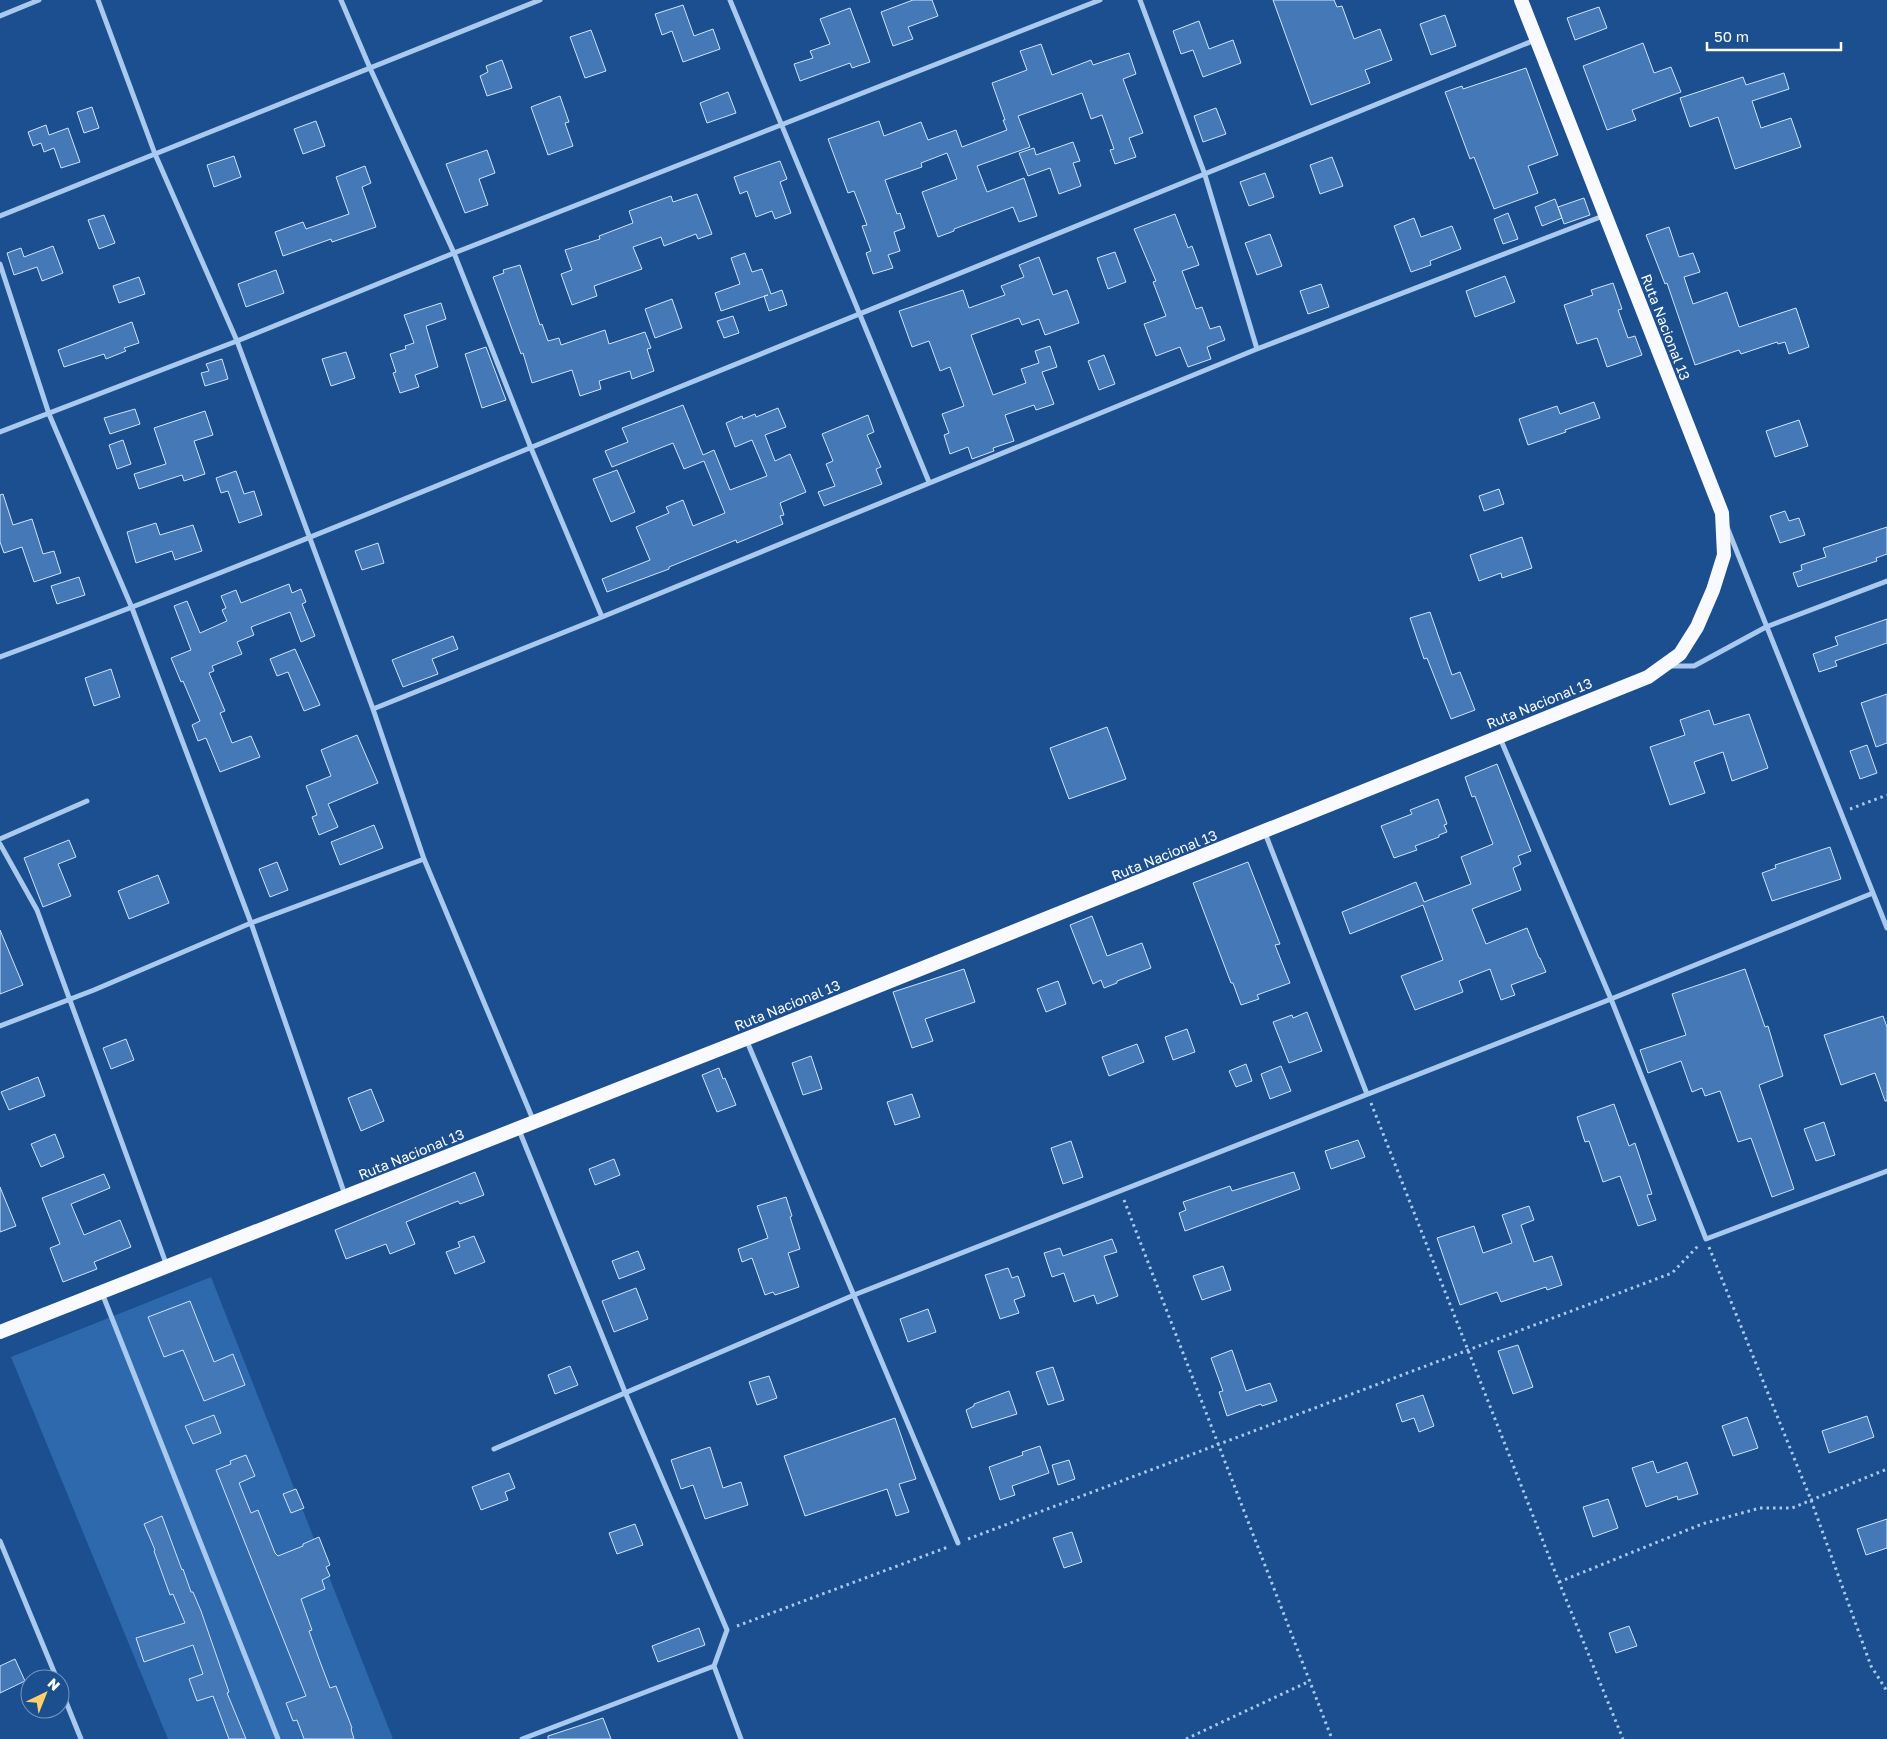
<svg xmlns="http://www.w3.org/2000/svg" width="1887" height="1739" font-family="'Golos Text',sans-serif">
	<rect width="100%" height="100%" fill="#1b4f8f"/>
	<path fill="#2e69ad" d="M211,1277L393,1739H168L11,1357Z"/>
	<path fill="#4478b7" stroke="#cfe3fa" d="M913,0H932L938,16L908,27L913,39L893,46L881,12Z
		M1273,0H1334L1337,7L1342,6L1354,39L1380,29L1392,60L1365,70L1370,83L1311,105Z
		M683,5L694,36L713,29L720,49L683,62L672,31L662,35L655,14Z
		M1599,7L1607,28L1575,40L1567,18Z
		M850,8L870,62L852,68L850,63L800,81L794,64L813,58L810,51L830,44L820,19Z
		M1445,15L1456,46L1431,55L1420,24Z
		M1199,21L1209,49L1233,40L1241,63L1203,77L1193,50L1181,54L1173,31Z
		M591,30L606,71L585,78L570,37Z
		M1643,43L1654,73L1671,67L1681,92L1632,110L1636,120L1607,130L1583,66Z
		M1041,44L1052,75L1091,60L1093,65L1129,53L1136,74L1123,79L1143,133L1129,138L1136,157L1115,164L1110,150L1114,149L1102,115L1091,119L1082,93L1018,116L1030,147L977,166L987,192L1024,178L1037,216L1019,222L1013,207L954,229V231L938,237L922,192L957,179L947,153L921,163L922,167L885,180L897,214L900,213L905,228L894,232L900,251L888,255L893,268L873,274L866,253L871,251L862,226L867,225L854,191L848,193L828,139L879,121L884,136L921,122L928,140L956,130L962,147L1007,130L1003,120H1005L992,83L1027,70L1020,51Z
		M502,60L512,88L487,96L480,76L488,72L486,66Z
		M1526,68L1558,155L1528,166L1538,193L1494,209L1474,157L1470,159L1445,92L1462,86L1463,89Z
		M1784,73L1789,89L1752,101L1761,128L1791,118L1801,147L1735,169L1718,117L1690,127L1680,98L1743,77L1746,85Z
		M728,92L736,113L707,123L700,103Z
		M560,96L569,122L565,123L573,146L548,155L531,107Z
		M92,107L99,128L84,133L77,112Z
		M1216,108L1226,134L1203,142L1194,116Z
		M316,121L325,146L303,154L294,129Z
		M46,125L49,135L68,128L80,162L61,168L54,148L44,152L41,143L33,146L28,132Z
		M1073,142L1080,161L1073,163L1081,186L1059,194L1050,168L1028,176L1019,153L1034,148L1036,155Z
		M487,150L495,173L479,179L488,205L465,213L446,164Z
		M234,156L241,177L214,187L207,165Z
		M1332,157L1343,186L1320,194L1310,165Z
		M780,161L787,179L780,182L791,213L775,219L772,211L756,217L747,191L740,194L734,177Z
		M365,166L371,183L362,187L376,227L332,242L331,239L283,256L275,232L303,222L306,229L349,214L336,177Z
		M1265,173L1274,197L1249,206L1240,182Z
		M697,194L712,234L698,239L696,234L664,246L661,237L633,247L642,269L594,286L597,296L572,305L561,274L572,270L565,250L600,239L599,236L633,223L629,211L671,196L673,202Z
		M1584,198L1590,215L1564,224L1558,207Z
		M1555,199L1562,218L1542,226L1535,207Z
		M1508,213L1518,239L1503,244L1494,219Z
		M1175,214L1188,248L1192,246L1199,265L1182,271L1196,309L1202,307L1210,329L1220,326L1225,340L1207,347L1211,359L1188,367L1180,347L1156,356L1144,324L1166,316L1153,282L1156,281L1134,229Z
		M104,215L115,243L99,249L88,220Z
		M1414,218L1421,237L1452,226L1461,249L1430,261L1431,265L1411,272L1394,226Z
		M1669,227L1679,257L1693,253L1700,272L1684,277L1693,304L1727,292L1739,327L1796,308L1809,347L1789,354L1785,342L1778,344L1777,342L1741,354L1739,350L1695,365L1667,283L1665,284L1646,235Z
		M1270,234L1282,266L1257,275L1245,243Z
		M53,246L63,273L42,281L37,267L14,275L7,253L21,248L24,257Z
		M1115,252L1126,282L1108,289L1097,258Z
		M745,253L752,272L762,269L771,294L782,290L787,305L769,311L764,296L768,295L721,311L715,293L740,284L731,258Z
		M1039,257L1053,295L1067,290L1079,323L1045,335L1039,319L1022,325L1019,318L971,335L993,395L1026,383L1021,369L1039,363L1035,351L1050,346L1057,367L1042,372L1054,404L1036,410L1034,405L1005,415L1014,441L993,448L994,451L972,459L968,447L950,454L944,435L949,433L942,414L964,406L950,367L940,371L929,341L912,347L899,311L963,290L969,308L1005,295L1001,286L1024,277L1019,265Z
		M520,265L540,325L542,324L548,341L559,338L561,345L605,330L609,344L645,332L651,348L647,349L654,371L632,379L630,371L599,381L601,389L580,396L572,370L532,383L523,353L521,354L493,277L504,273L503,270Z
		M276,270L284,293L246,307L238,284Z
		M1505,276L1515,302L1475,317L1466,291Z
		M139,277L145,294L119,303L113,286Z
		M1613,283L1622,309L1618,310L1628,338L1635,336L1642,355L1607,367L1597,338L1577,344L1564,305L1593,295L1591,290Z
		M1321,284L1329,307L1308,314L1300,291Z
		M672,299L682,328L655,338L645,309Z
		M441,303L446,319L426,326L438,367L415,375L419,387L400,393L393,373L396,372L390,354L406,349L405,346L414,343L404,315Z
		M733,316L739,333L724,338L717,321Z
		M132,322L139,343L124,348L126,351L106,359L104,354L64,367L58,350Z
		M486,347L506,400L482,408L465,354Z
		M346,352L355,378L331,386L322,359Z
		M1104,355L1115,384L1099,390L1088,361Z
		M222,359L228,379L205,386L201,373L209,371L206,364Z
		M1594,402L1600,418L1565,430L1566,432L1528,445L1519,419L1557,406L1560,414Z
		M683,405L703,455L714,450L730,490L767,476L752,440L735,447L726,423L742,416L743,419L755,414L756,417L778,408L786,427L765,435L775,461L790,454L806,492L780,503L784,515L780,516L783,524L737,543L736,540L669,567V569L607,592L602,579L650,560L636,527L669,513L666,507L683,500L693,526L725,513L704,461L684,469L673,443L612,467L605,451L628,442L622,428Z
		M135,409L140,424L110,434L104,418Z
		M205,411L213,435L194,441L205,474L184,481L182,475L139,489L134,474L166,464L154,428Z
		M868,415L874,432L867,435L881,467L876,469L882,484L824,506L818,492L835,486L826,464L833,461L822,434Z
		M1799,420L1808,446L1775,457L1766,431Z
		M123,440L131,464L117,469L109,445Z
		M617,470L635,512L611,522L593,479Z
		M236,471L244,494L254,491L262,515L239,523L228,491L221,493L216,478Z
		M1499,489L1504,504L1484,511L1479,496Z
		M3,494L13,525L32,519L43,554L54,551L61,573L34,582L22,547L4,553L0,542V495Z
		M1785,511L1789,521L1799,518L1805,535L1780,543L1770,516Z
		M156,523L160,535L193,525L202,551L175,560L172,551L136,563L127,532Z
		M1887,527V554L1876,558L1877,561L1798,587L1793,573L1802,570L1801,565L1826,557L1823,548Z
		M1522,537L1532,568L1502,578L1501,573L1479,581L1470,555Z
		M378,543L384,563L362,570L355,551Z
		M79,577L85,595L57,604L51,586Z
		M289,584L292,593L301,589L306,602L302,604L315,636L301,642L290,612L251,627L254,635L237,642L242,654L212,666L214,671L209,673L225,711L220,713L232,743L251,736L260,757L220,772L206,738L198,741L192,725L200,721L183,681L181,682L171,658L191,650L174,606L187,601L200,633L227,621L222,610L226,608L221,596L236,590L241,603Z
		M1430,612L1452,675L1460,672L1475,710L1451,719L1427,658L1424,659L1410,618Z
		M1887,619V643L1835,661L1837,666L1819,672L1813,654L1838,645L1835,637Z
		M453,636L458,649L432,659L438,674L403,687L392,660Z
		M295,649L320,705L304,711L288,672L277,676L270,659Z
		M111,669L120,697L94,706L85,678Z
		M1887,694V743L1876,747L1861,703Z
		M1709,710L1714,725L1749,714L1768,768L1732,781L1723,752L1694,762L1705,793L1670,805L1650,747L1685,735L1680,720Z
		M1107,727L1126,779L1069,799L1050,748Z
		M357,735L378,783L328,804L338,827L319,835L312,817L317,815L306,786L331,776L321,750Z
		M1867,745L1877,773L1860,779L1850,751Z
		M1497,764L1531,851L1518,856L1521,864L1513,868L1521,890L1472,909L1486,944L1527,928L1539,958H1540L1546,972L1511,985L1515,995L1501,1000L1490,969L1459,981L1463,992L1415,1010L1401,976L1443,960L1423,905L1350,934L1342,912L1416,882L1424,902L1471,884L1461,857L1493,844L1475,796L1472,797L1465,777Z
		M1438,799L1447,824L1444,825L1447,832L1439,835V837L1415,846L1417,850L1394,858L1381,826L1412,814L1410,810Z
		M374,825L383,848L340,865L331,842Z
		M69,840L76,857L58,864L71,896L43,907L24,858Z
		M1830,847L1841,879L1772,901L1762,873L1776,868L1775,865Z
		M277,862L288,890L270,897L259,869Z
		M1248,862L1280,944L1275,945L1290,983L1257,995L1259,999L1241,1005L1233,983H1231L1193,883Z
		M158,875L169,903L129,919L118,891Z
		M1092,916L1107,956L1142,943L1151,968L1117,981V983L1104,988L1101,980L1093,984L1070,925Z
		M0,930L23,985L0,994Z
		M964,969L975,1002L925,1019L933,1041L912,1048L893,992Z
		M1745,969L1765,1027L1768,1026L1783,1076L1759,1085L1794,1189L1772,1197L1751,1138L1738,1142L1720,1091L1705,1096L1702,1088L1692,1092L1681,1061L1648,1073L1640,1050L1686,1035L1672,994Z
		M1058,981L1066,1004L1046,1012L1037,989Z
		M1307,1012L1322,1051L1289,1063L1273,1022L1292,1015L1293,1018Z
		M1883,1016L1887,1027V1101H1885L1875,1073L1841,1085L1824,1035Z
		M1187,1029L1195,1052L1173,1060L1165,1037Z
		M126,1039L134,1060L111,1069L103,1048Z
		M1137,1044L1144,1062L1109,1076L1102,1057Z
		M811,1056L822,1089L803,1095L792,1063Z
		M1246,1064L1252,1081L1236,1087L1229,1071Z
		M1281,1066L1291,1091L1270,1099L1261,1074Z
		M719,1068L723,1079L725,1078L736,1105L717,1112L702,1075Z
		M38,1077L45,1096L9,1110L1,1092Z
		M371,1089L384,1121L361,1131L348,1098Z
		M912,1094L920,1117L895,1125L887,1102Z
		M1614,1104L1629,1146L1635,1143L1652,1194L1647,1195L1656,1220L1638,1226L1620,1176L1603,1182L1589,1141L1585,1142L1577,1117Z
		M1824,1122L1835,1155L1816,1161L1804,1129Z
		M55,1134L64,1157L41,1167L31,1144Z
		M1358,1140L1365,1157L1331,1169L1325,1151Z
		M1071,1141L1083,1177L1063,1184L1051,1148Z
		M614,1159L620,1175L595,1185L589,1169Z
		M475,1172L484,1195L460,1204L458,1201L406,1222L415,1244L390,1254L386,1244L346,1259L335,1230Z
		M1294,1172L1300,1189L1185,1231L1179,1213L1186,1210L1183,1202L1230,1186L1232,1191Z
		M104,1174L110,1188L71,1204L84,1235L120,1220L131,1247L94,1262L97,1269L63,1282L50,1248L60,1244L42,1198Z
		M0,1187L16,1226L0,1232Z
		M786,1197L792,1216L790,1217L800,1249L788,1253L799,1287L775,1295L773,1292L765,1295L752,1258L742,1262L738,1249L768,1238L757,1206Z
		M1529,1206L1534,1220L1521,1225L1534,1262L1552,1256L1562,1285L1547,1290L1546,1287L1501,1302L1497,1292L1460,1305L1437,1238L1474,1226L1483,1253L1512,1243L1502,1215Z
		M474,1236L485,1262L455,1274L446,1252L460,1247L458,1242Z
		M1112,1239L1117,1252L1104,1256L1118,1296L1097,1304L1094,1295L1074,1302L1064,1273L1052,1277L1044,1253L1060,1248L1063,1256Z
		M638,1251L645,1269L619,1279L612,1261Z
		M1223,1266L1231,1290L1202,1300L1193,1276Z
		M1008,1268L1012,1278L1018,1276L1025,1296L1014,1300L1019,1313L1000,1319L985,1275Z
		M636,1288L648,1319L614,1332L602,1301Z
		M190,1301L214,1362L233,1354L245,1385L204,1401L183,1350L164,1357L148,1317Z
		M928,1309L936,1332L908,1342L900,1319Z
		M1518,1345L1533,1387L1513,1394L1498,1351Z
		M1232,1350L1246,1391L1270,1383L1277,1401L1262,1406L1261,1404L1227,1416L1219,1392L1223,1391L1211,1358Z
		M570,1366L578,1385L555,1394L548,1375Z
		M1053,1367L1064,1400L1048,1405L1036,1372Z
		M769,1376L777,1398L757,1405L749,1382Z
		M1009,1391L1017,1414L972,1428L966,1410L974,1406V1404Z
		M1423,1395L1434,1426L1419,1432L1414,1418L1402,1422L1396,1404Z
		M214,1415L221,1433L193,1444L185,1426Z
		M1867,1416L1874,1437L1829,1453L1822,1431Z
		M1747,1417L1758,1448L1733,1456L1722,1426Z
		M895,1418L916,1479L899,1484L909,1512L896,1516L887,1489L805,1516L784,1456Z
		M1040,1446L1049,1473L1012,1486L1015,1495L1000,1500L989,1467L1023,1455L1022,1452Z
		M710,1447L723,1488L741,1482L748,1505L705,1519L693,1485L681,1489L671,1460Z
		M246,1455L255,1476L239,1483L251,1513L258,1510L275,1553L278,1556L303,1546V1544L319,1537L330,1565L326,1567L330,1576L322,1580L325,1589L301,1599L312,1630L309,1631L319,1659L330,1688L336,1686L352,1728L351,1729L354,1739H304L297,1720L293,1721L286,1703L306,1696L216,1470L231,1464L230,1461Z
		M1069,1460L1075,1479L1058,1485L1052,1465Z
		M1653,1461L1657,1473L1687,1462L1698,1494L1678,1500L1677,1496L1646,1507L1632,1468Z
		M509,1473L515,1488L505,1492L508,1500L481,1510L472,1487Z
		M296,1489L304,1508L291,1513L283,1494Z
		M1608,1499L1618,1528L1593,1537L1583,1507Z
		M162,1516L182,1570L183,1569L191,1592H193L201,1611L229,1692L227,1693L246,1739H229L213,1696L197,1701L189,1679L203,1674L193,1645L144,1662L136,1638L185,1623L173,1594L170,1595L154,1551L155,1550L144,1524Z
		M1887,1519V1548L1866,1555L1857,1529Z
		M635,1524L643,1545L617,1554L609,1533Z
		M1072,1532L1082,1562L1064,1568L1053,1538Z
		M1629,1626L1637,1646L1616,1653L1609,1633Z
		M699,1628L705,1645L658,1662L652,1646Z
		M15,1659L25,1681L0,1693V1666Z
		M603,1718L611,1739H548V1736Z"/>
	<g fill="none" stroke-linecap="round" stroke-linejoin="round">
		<path stroke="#a9c9ee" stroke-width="3" stroke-dasharray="2.5 4" stroke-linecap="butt" d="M1850,809L1887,795
			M1371,1103L1559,1582L1623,1739
			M1124,1200L1332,1739
			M1709,1247L1811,1500L1871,1666L1887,1691
			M968,1539L1672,1273L1699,1245
			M1559,1582L1702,1524L1760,1508H1792L1887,1469
			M737,1626L948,1547
			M1186,1739L1310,1681"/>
		<path stroke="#a9c9ee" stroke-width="5" d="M98,0L155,154L237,341L373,709
			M341,0L370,68L454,253L531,448L602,617
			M730,0L929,482
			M1140,0L1204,172L1257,349
			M0,16L39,0
			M0,216L540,0
			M0,264L49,414L132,608L251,923L345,1195
			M0,432L237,341L454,253L1100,0
			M1727,527L1887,928
			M0,657C203,582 403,500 603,418C914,292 1224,164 1535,40
			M1668,666H1694L1766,627L1887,581
			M1500,738L1611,999L1706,1239L1887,1171
			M1265,833L1367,1094
			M0,839L87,801
			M0,844L37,910L167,1266
			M0,1026L94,990L251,923L424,859
			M746,1039L958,1543
			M534,1122L424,859L373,709L602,617L1257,349L1603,216
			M519,1130L625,1392L727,1630L714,1666L522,1739
			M102,1293L278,1739
			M494,1449L854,1295L1611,999L1873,893
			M0,1541L57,1679
			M714,1666L741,1739
			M60,1687L81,1739"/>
		<path stroke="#f8faff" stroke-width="14" d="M0,1332C551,1117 1100,900 1648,677L1680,654L1697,627L1713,590L1724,555L1722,513L1521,0"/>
	</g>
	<g text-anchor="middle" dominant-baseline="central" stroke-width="4" stroke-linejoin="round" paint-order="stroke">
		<g font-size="14" fill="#fff" stroke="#1b4f8f">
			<text transform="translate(1666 327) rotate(69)">Ruta Nacional 13</text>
			<text transform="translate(1539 703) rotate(-22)">Ruta Nacional 13</text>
			<text transform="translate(1164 855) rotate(-22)">Ruta Nacional 13</text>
			<text transform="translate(787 1005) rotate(-22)">Ruta Nacional 13</text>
			<text transform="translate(411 1154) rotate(-22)">Ruta Nacional 13</text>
		</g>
	</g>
	<g transform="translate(45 1694) rotate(43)"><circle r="24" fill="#1b4f8f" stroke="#7695bc"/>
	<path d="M0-4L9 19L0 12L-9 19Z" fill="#ffd166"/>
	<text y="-8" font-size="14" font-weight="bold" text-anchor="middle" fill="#ffffff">N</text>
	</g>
	<path d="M1707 42v8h134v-8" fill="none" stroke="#ffffff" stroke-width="2.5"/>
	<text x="1714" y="42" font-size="15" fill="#ffffff" stroke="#1b4f8f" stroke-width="4" paint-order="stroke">50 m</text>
</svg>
